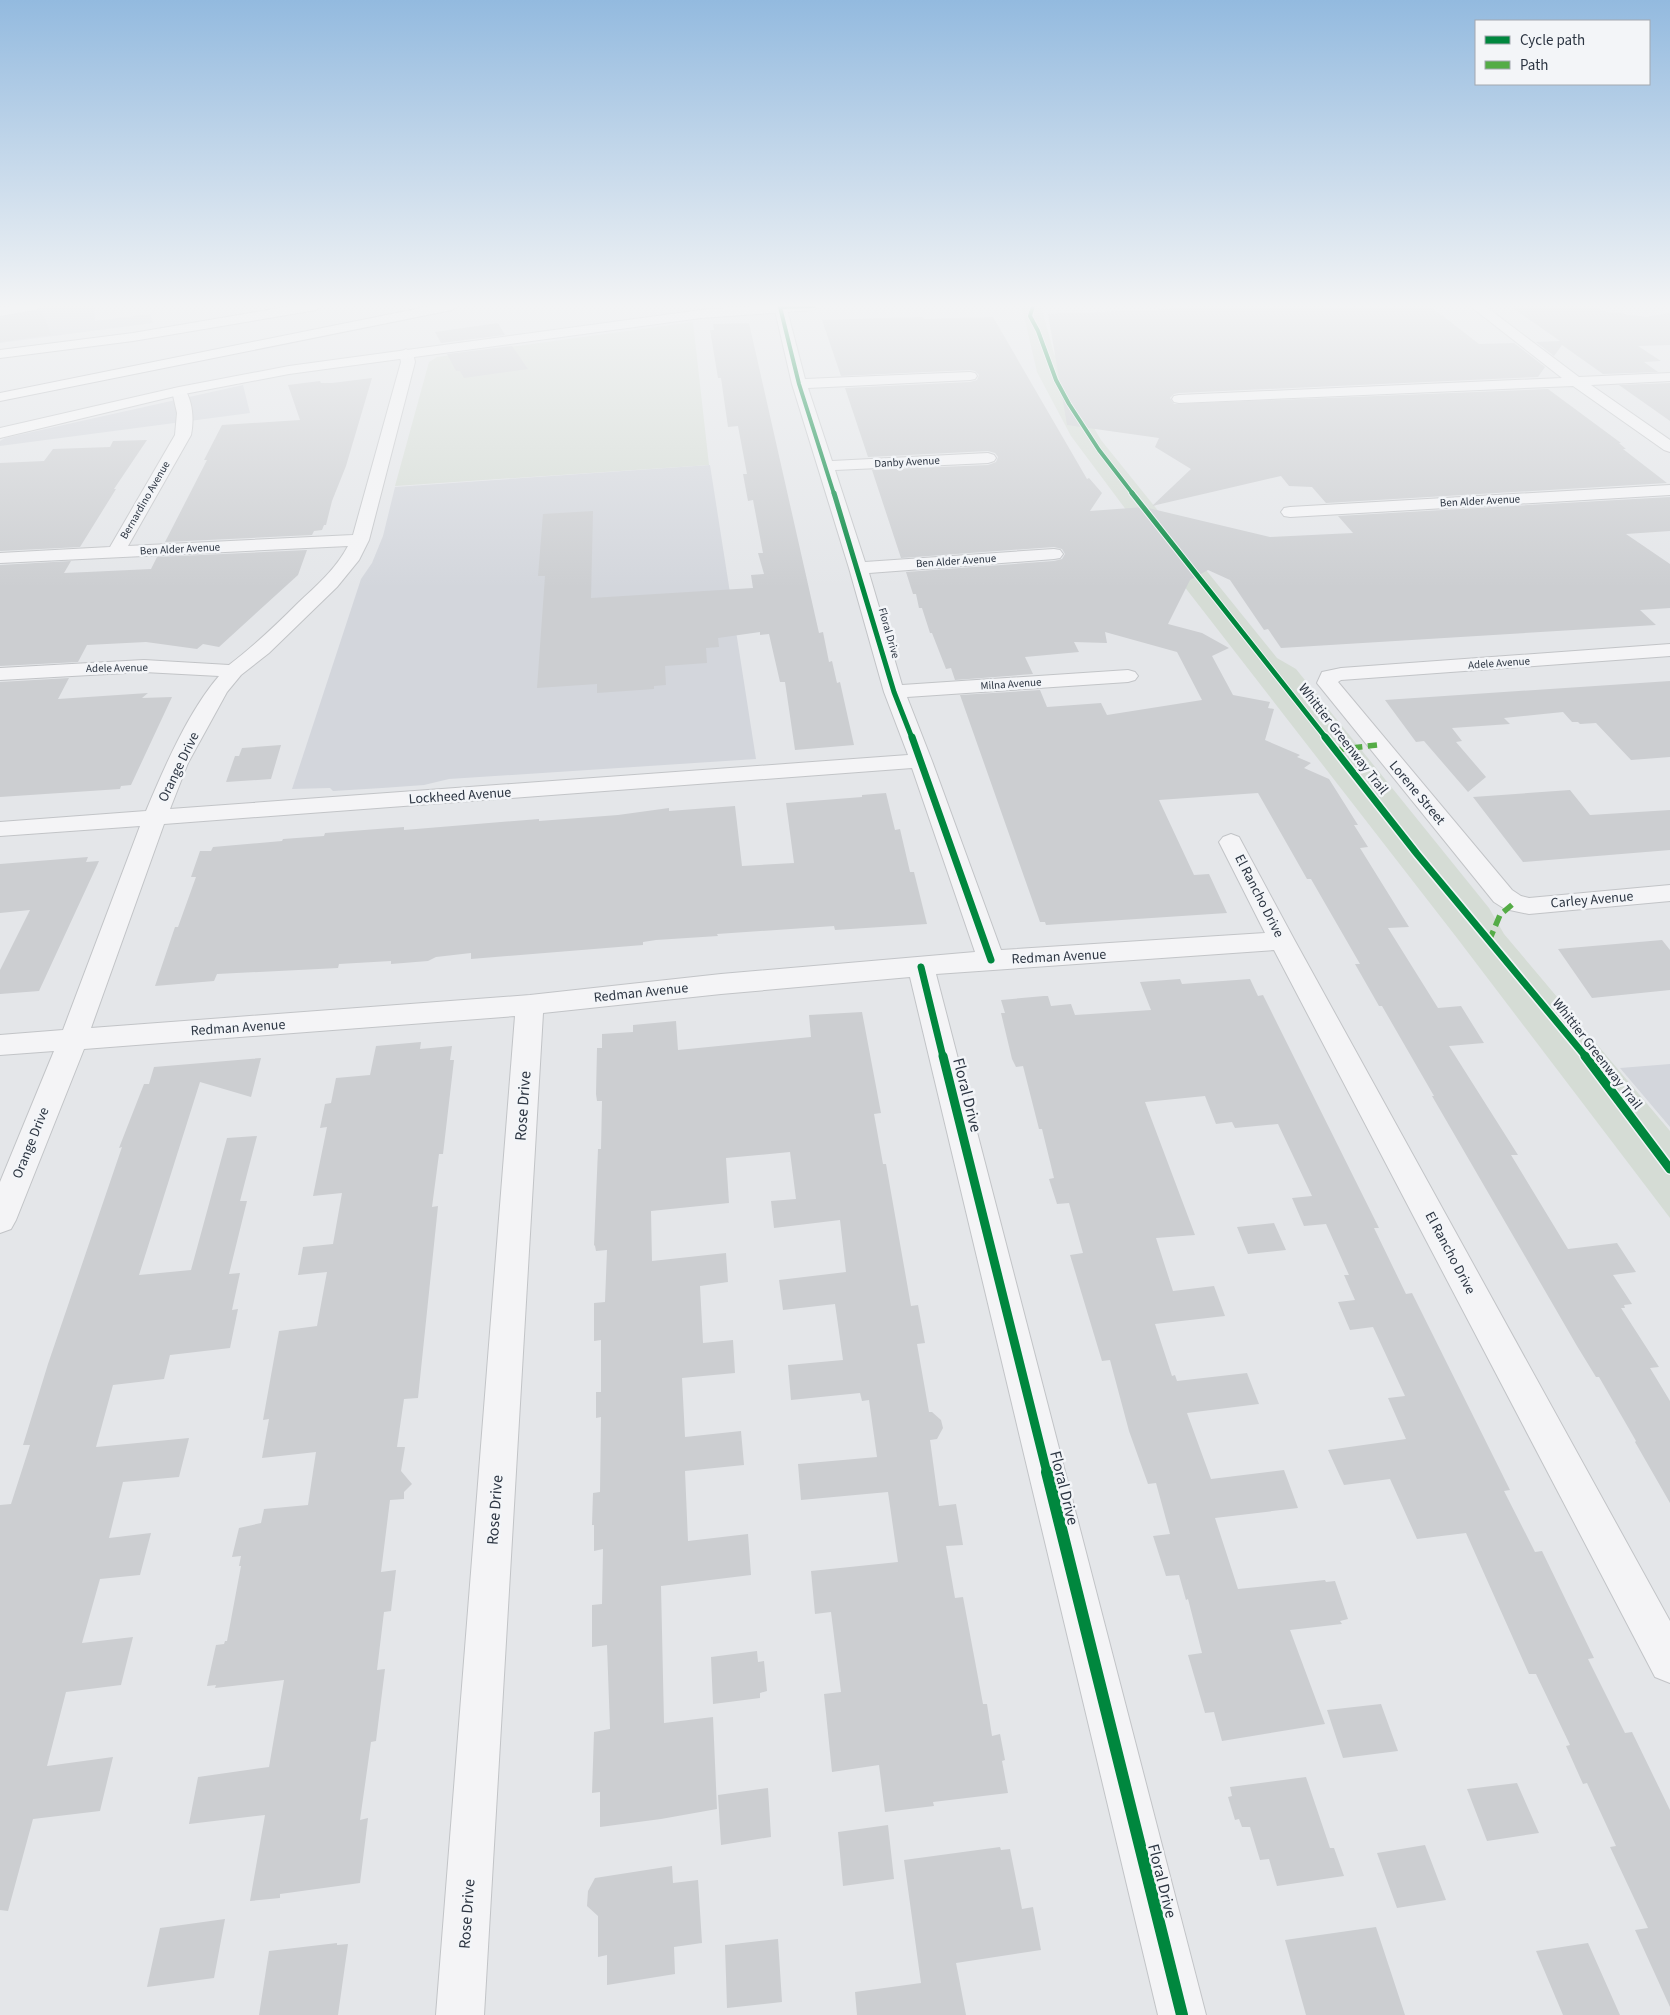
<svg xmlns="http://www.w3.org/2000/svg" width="1670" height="2015" font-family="'Source Sans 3',sans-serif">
	<rect width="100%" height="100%" fill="#e4e6e9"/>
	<path fill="#d3d6dc" d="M0,306H94L95,321L150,314L153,323L0,343Z
		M243,385L250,413L0,446V441L5,438Z
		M710,465L756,759L449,779L424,785L382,788L333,791L330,788L292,789L361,579L372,563L383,536L395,487Z
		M1670,1064V1127L1620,1068Z"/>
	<path fill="#d5dcd5" d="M1041,306L1054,354L1060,363L1074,394L1101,440L1277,658L1296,669L1489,908L1504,934L1670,1131V1218L1457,938L1156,550L1071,436L1037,372L1022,307Z
		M693,322L709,465L395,486L429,362L437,357Z"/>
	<path fill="#ccced1" d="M1190,306H1325L1328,309L1430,306L1479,344L1514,343L1545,367L1538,377L1179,393L1174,394L1170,398L1174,404L1548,389L1621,443H1619L1626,449H1623L1667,483L1326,503L1312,487L1289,486L1281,476L1152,506L1191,469L1155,447L1159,438L1067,425L1048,314L1192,308Z
		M1510,306H1595L1603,311L1646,317L1670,313V345L1638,346L1661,361L1644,362L1658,372L1603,374L1562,345L1554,356L1536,342L1560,341Z
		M42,310L51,335L0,342V318Z
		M922,317L924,319L993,317L1087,479L1089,478L1102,493L1090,511L1144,507L1270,537L1353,533L1338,516L1670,497V531L1626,534L1670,564V608L1640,610L1656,625L1281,648L1268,629L1264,630L1230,580L1208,570L1190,580L1168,624L1202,633L1229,648L1212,656L1233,695L1270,702L1268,708L1274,709L1265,740L1300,755L1297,757L1311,763L1304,768L1329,779L1358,825H1354L1368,847L1360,848L1409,927L1388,928L1438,1008L1461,1006L1484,1043L1449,1046L1518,1155H1511L1568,1249L1617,1243L1636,1272L1613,1275L1632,1304L1624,1305L1625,1308H1621L1659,1367L1650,1368L1670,1401V1503L1635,1442L1636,1441L1599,1377H1596L1577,1346L1432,1096H1434L1382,1006H1379L1355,964H1360L1311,879H1307L1258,793L1159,800L1194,875L1209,874L1227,913L1046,925L1045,922H1040L960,695L1040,690L1047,707L1101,703L1107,715L1202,700L1177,652L1105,632L1107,643L1074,642L1079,652L1025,657L1033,674L955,680L951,668L946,669L932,633H930L922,608H919L916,594H913L906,572L1054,561L1062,559L1065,554L1062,549L1054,547L901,558L872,470L988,465L996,462L998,457L995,453L988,451L868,457L845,388L970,382L977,380L979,375L975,371L970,370L841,376L822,320Z
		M498,323L505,335L441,343L435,332Z
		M749,323L819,633L823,632L829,662L832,661L837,683L840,682L854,745L795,750L785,682H780L769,634L760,635V632L718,638L719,647L706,648L707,663L665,666L666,685L654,686V689L597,693V684L537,688L545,576H538L543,514L593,511L591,598L753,588L751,575L764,574L758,553H763L753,500L748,501L743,474H747L738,426L728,427L721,378H718L710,330H714L713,324Z
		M512,346L528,369L464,378L460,371H456L447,354Z
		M372,378L346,466L332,501L326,525H324L322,530L314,531L312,535L165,542L207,460H204L222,425L300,420L288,385L320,381L321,383H332Z
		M1670,383V421L1619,385Z
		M147,440L114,489H116L80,547L0,551V463L44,461L53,449L110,447L113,441Z
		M307,550L298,575L219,647L203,644L197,649L146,642L87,645L78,662L0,666V565L71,561L64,573L87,572L151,569L157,557Z
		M69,678L58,699L148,693L142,698L172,697L131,785L121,786L120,789L0,797V682Z
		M1670,681V757L1631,760L1596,723L1580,724L1578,722H1572L1563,712L1504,718L1510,724L1452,728L1462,741L1456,742L1486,777L1468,792L1424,741L1416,742L1385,700Z
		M281,745L271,779L226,782L235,756H239L242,748Z
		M1570,790L1590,815L1670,810V850L1523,862L1473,797Z
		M886,793L895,830L900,829L910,872H914L927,924L835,930L834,926L717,934L718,936L656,940L643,942V945L471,959V953L436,957L428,961L391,964V961L339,964L338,968L217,974L214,981L155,986L175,927H178L196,877H191L200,851H211L213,847L282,841L283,839L324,836L325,833L404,827V830L539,819V821L618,815L669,808V811L735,806L742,866L794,863L786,803L862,797V795Z
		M88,857L86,862L99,861L39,991L0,994V970L30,910L0,913V864Z
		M1662,940L1670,950V990L1592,998L1558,949Z
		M1180,979L1182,984L1250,979L1258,996L1263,995L1379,1228H1374L1406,1294L1412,1293L1510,1490L1504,1491L1535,1552L1542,1551L1594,1658L1588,1659L1625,1733L1632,1732L1670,1810V2007L1635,1930L1648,1928L1610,1847L1616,1846L1587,1783L1583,1784L1566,1746L1570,1745L1536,1674H1529L1466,1533L1417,1539L1390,1479L1344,1485L1328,1450L1406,1439L1388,1398L1405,1396L1373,1327L1350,1330L1338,1302L1355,1300L1344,1275H1349L1326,1224L1304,1226L1292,1198L1312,1196L1278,1124L1235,1128L1232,1122L1216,1124L1205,1096L1145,1102L1195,1235L1156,1238L1173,1291L1214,1286L1225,1316L1155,1324L1172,1376L1175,1375L1177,1381L1247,1373L1259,1404L1187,1413L1211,1479L1284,1470L1298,1508L1215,1518L1238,1589L1325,1580L1326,1582L1335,1581L1348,1619L1340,1621L1342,1624L1290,1630L1325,1724L1222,1741L1214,1712L1205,1713L1188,1655L1202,1653L1188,1599L1186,1600L1179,1575L1166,1576L1153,1536L1170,1534L1156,1483L1148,1484L1129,1431L1110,1360L1102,1361L1070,1255L1083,1253L1069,1203L1057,1204L1049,1179L1054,1178L1042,1129H1039L1023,1066L1016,1067L1012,1059L1001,1013H1005L1001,1000L1044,996H1048L1051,1006L1071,1004L1075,1015L1151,1010L1140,982Z
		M862,1012L881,1113L874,1114L883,1164H886L911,1306L918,1305L925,1343L917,1344L929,1412H932L941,1420L943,1428L937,1439L930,1440L939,1506L956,1504L963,1545L946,1546L955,1598L963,1597L983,1704H987L992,1736L1000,1734L1005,1760L1002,1761L1008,1793L933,1802L934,1806L885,1812L879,1765L832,1772L824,1694L841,1692L831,1612L815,1614L811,1571L898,1562L888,1492L801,1500L798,1464L877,1457L869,1400L862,1401L860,1393L791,1400L788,1365L843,1360L835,1304L783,1310L779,1280L846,1272L840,1220L774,1228L771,1201L796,1199L790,1152L726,1158L729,1203L651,1211L652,1261L726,1253L728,1282L700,1286L703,1343L733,1340L735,1373L682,1378L685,1437L741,1431L744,1465L685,1471L688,1541L748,1534L751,1575L661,1586L664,1723L713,1717L717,1809L661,1819L600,1827V1792L592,1793L594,1732L610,1729L607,1645L592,1647V1605L602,1604L603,1549L594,1551V1525H592L593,1493L600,1492L601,1417L596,1418V1392H601V1340L594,1341V1303L605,1302L607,1250L596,1251L595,1246L594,1245L598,1149H601L602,1101H597L596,1094L597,1048H602V1034L633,1032V1025L676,1021L678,1050L811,1037L809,1015Z
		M421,1042L420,1049L452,1046L450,1060H454L443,1154H439L432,1207L438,1206L418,1398L404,1399L397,1447H405L401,1471L412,1484L404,1492V1499L390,1500L381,1572L396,1570L391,1611L384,1612L377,1670L385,1669L376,1741L371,1742L360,1820L368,1818L360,1883L280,1894V1898L250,1901L265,1815L189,1824L198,1777L269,1767L284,1680L215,1688L216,1685L207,1686L216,1645L224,1644L225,1641H227L241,1566H239L241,1556L232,1557L239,1528L261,1523L264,1509L308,1505L316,1452L262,1458L269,1419L263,1420L279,1331L317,1326L327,1272L298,1275L303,1247L333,1244L342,1193L313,1196L327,1127L320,1128L325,1104L331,1103L336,1078L370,1075L376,1046Z
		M261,1058L251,1097L200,1082L139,1275L191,1270L227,1138L257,1136L240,1201H247L229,1274L240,1273L232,1310L238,1309L230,1348L170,1355L164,1379L113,1385L96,1447L189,1438L179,1477L123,1482L109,1538L151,1533L140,1575L100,1579L82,1643L133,1637L121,1685L66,1692L47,1766L113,1757L100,1811L33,1819L8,1911L0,1910V1505L11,1504L30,1445H23L48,1364L122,1147L119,1148L144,1084H149L154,1067Z
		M1274,1223L1286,1250L1248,1254L1237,1227Z
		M757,1651L758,1662L764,1661L767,1691L760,1693V1698L713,1704L711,1657Z
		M1381,1704L1398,1751L1343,1758L1327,1710Z
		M1306,1777L1330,1848H1334L1344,1876L1277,1886L1269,1859L1260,1860L1250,1827H1242L1239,1819L1235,1820L1228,1797L1232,1796L1230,1787Z
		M1517,1783L1539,1833L1487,1841L1467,1789Z
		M768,1788L771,1837L721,1845L718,1795Z
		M888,1825L894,1879L843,1886L838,1832Z
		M1425,1845L1446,1900L1397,1908L1377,1853Z
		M1000,1847L1001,1850L1010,1849L1022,1909L1033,1907L1041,1950L956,1963L966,2015H857L855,1992L921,1983L904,1860Z
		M672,1866L673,1883L698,1880L702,1943L674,1947L675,1974L607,1985V1955L598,1957V1916L587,1906L588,1891L595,1878Z
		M225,1919L214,1978L147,1987L160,1928Z
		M1376,1927L1405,2015H1306L1285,1940Z
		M778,1939L782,2002L727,2008L725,1945Z
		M337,1943V1945L348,1944L338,2015H259L269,1951Z
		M1588,1943L1620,2015H1563L1536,1951Z"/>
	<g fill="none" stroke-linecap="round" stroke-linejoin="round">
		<defs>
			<path id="street" d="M11,306H41L35,310L0,316V308Z
				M774,306H786L805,379L970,372L975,373L977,376L975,379L970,380L808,388L832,461L988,453L994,455L996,458L994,461L988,463L835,470L865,562L1054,549L1060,550L1063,554L1060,558L1054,559L869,573L902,685L1128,670L1135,672L1138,676L1135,680L1128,682L907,697L932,761L1001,950L1265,933L1219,842L1223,837L1231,834L1239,837L1295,941L1670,1621V1683L1655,1677L1274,950L936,974L1206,2015H1158L910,977L721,994L543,1013L484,2015H436L515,1016L84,1049L16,1220L11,1229L0,1233V1182L54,1051L0,1055V1035L63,1030L140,826L0,836V822L146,811C164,768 188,712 219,676L144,672L0,680V668L144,660L229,665C254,646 276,625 298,603C316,586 336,569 348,546L0,563V553L110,547L175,435L177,413L172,391L174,388H184C193,401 194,420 191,435L128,546L353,535L401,362L399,353L406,349L413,353L415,362L369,540L359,560L337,587L269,653L241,675L227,692L188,763L170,809L908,755L884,692L849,568L792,384ZM912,768L975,952L721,974L530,995L91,1028L164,824Z
				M1470,306H1485L1579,377L1670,373V381L1591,385L1670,440V452L1664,450L1573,386L1179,403L1174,402L1172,399L1174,396L1179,395L1562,378Z
				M1670,485V495L1290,517L1284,516L1281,512L1284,508L1290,507Z
				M1670,644V656L1341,680L1338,682L1512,890L1521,896L1529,898L1670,885V901L1529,914L1505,909L1494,902L1317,683L1322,672L1341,668Z"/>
			<path id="secondary" d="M755,306H820L814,310L701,318L289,374L179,395L0,438V428L179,387L289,366L701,310Z"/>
			<path id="highway" d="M291,306H322L316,310L133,341L0,358V350L133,333Z
				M431,306H458L452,310L0,401V393Z"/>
		</defs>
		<use href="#street" stroke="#c2c4c7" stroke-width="2"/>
		<use href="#secondary" stroke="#c2c4c7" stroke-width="2"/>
		<use href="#highway" stroke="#b7b9bd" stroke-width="2"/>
		<use href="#street" fill="#f4f4f6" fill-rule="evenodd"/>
		<use href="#secondary" fill="#f7f7f8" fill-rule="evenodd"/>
		<use href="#highway" fill="#f7f7f8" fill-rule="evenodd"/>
		<path stroke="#54ac46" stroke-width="5.5" stroke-dasharray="11 5.5" stroke-linecap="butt" d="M1335,750L1377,745
			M1489,941L1500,915L1514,903"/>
		<defs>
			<path id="cycleway-far4" d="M814,306L780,307L799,384L834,494
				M1033,306L1030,316L1038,331L1056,380L1069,404L1099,450L1133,494"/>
			<path id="cycleway-far3" d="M834,493L894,692L912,738
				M1132,493L1326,738"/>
			<path id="cycleway-far2" d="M912,737L991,960
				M1325,737L1417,854L1586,1057
				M921,967L943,1057"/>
			<path id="cycleway-far1" d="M943,1056L1047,1473
				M1585,1056L1670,1169"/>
			<path id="cycleway" d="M1047,1472L1182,2015"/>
		</defs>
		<use href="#cycleway-far4" stroke="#f3f5f8" stroke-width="5.5"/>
		<use href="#cycleway-far3" stroke="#f3f5f8" stroke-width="7"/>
		<use href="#cycleway-far2" stroke="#f3f5f8" stroke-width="10"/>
		<use href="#cycleway-far1" stroke="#f3f5f8" stroke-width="12"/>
		<use href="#cycleway" stroke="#f3f5f8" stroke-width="15"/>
		<use href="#cycleway-far4" stroke="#00873e" stroke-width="4"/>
		<use href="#cycleway-far3" stroke="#00873e" stroke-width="5"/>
		<use href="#cycleway-far2" stroke="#00873e" stroke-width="7"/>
		<use href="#cycleway-far1" stroke="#00873e" stroke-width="9"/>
		<use href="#cycleway" stroke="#00873e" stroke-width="12"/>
	</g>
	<linearGradient id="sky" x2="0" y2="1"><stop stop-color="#93badf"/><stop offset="0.52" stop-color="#f3f4f5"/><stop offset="1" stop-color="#f3f4f5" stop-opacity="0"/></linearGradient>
	<rect width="1670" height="588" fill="url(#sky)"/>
	<g text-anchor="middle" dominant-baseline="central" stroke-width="5" stroke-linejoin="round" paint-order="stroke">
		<g font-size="11" fill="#2c3542" stroke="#f3f5f8">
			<text transform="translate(907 462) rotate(-3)">Danby Avenue</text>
			<text transform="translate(145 500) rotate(-60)">Bernardino Avenue</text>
			<text transform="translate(1480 501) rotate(-3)">Ben Alder Avenue</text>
			<text transform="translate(180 549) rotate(-3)">Ben Alder Avenue</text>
			<text transform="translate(956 561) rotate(-4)">Ben Alder Avenue</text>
			<text transform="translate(889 633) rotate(74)">Floral Drive</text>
			<text transform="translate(1499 663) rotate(-4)">Adele Avenue</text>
			<text transform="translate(117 668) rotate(-1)">Adele Avenue</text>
			<text transform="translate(1011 684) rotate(-4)">Milna Avenue</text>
		</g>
		<g font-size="14" fill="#2c3542" stroke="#f3f5f8">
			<text transform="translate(1343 739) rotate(52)">Whittier Greenway Trail</text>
			<text transform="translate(179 767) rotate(-64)">Orange Drive</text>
			<text transform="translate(1417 793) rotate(50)">Lorene Street</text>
			<text transform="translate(460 796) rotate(-4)">Lockheed Avenue</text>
			<text transform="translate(1259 896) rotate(63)">El Rancho Drive</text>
			<text transform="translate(1592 900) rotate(-5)">Carley Avenue</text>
			<text transform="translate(1059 957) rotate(-3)">Redman Avenue</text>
			<text transform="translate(641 993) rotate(-6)">Redman Avenue</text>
			<text transform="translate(238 1028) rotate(-4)">Redman Avenue</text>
			<text transform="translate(1597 1054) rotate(52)">Whittier Greenway Trail</text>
			<text transform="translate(31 1143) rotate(-68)">Orange Drive</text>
			<text transform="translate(1450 1253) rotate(62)">El Rancho Drive</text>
		</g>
		<g font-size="16" fill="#2c3542" stroke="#f3f5f8">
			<text transform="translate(967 1095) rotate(76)">Floral Drive</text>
			<text transform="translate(523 1106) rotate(-86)">Rose Drive</text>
			<text transform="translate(1064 1488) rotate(76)">Floral Drive</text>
			<text transform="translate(495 1510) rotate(-86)">Rose Drive</text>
			<text transform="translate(1162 1881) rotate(76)">Floral Drive</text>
			<text transform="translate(467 1914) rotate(-86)">Rose Drive</text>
		</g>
	</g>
	<rect x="1475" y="20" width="175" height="65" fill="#f3f5f8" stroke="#a3a8af"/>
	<rect x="1485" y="36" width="25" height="8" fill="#00873e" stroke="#a3a8af"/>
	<text x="1520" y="45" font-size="15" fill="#2c3542">Cycle path</text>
	<rect x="1485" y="61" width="25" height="8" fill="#54ac46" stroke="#a3a8af"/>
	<text x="1520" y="70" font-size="15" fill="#2c3542">Path</text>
</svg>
